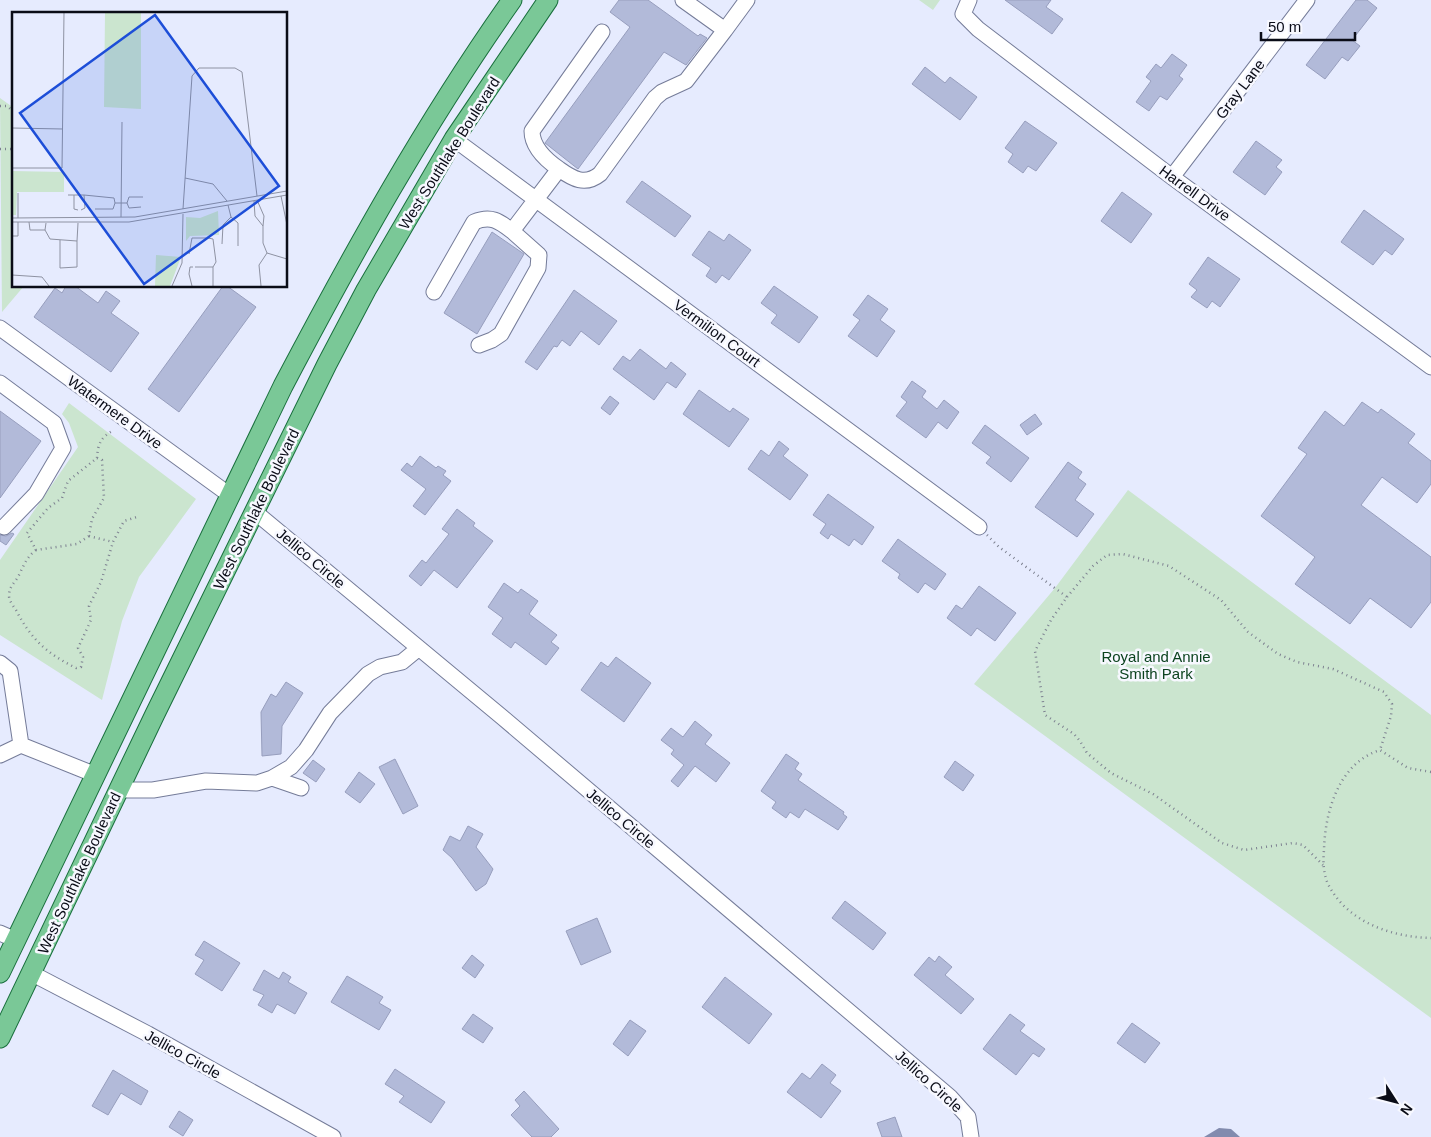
<svg xmlns="http://www.w3.org/2000/svg" width="1431" height="1137" font-family="Arial,sans-serif">
	<rect width="100%" height="100%" fill="#e6ebfe"/>
	<path fill="#cbe5cf" d="M919,0H940L933,10Z
		M0,98L14,108V286H24L2,312Z
		M69,403L196,499L139,577L122,621L102,700L0,635V560L78,447L69,423L62,414Z
		M1128,490L1431,715V1018L974,684L1055,588Z"/>
	<path fill="#828bae" d="M1219,1128L1231,1129L1240,1137H1204Z"/>
	<path fill="#b2bad9" stroke="#979ebd" d="M619,0H648L698,36L700,34L707,38L686,65L664,52L578,169L545,143L630,27L610,12Z
		M1005,0H1051L1046,7L1063,19L1052,34Z
		M1356,0H1367L1377,8L1352,40L1360,46L1348,61L1342,57L1325,79L1306,65Z
		M1172,54L1187,65L1179,76L1183,79L1167,100L1160,96L1149,111L1136,102L1151,81L1146,77L1156,64L1161,68Z
		M925,67L945,83L950,77L977,97L960,120L912,84Z
		M1025,121L1057,143L1036,171L1028,166L1023,173L1008,162L1013,154L1005,148Z
		M1256,141L1282,160L1276,167L1282,172L1265,195L1233,172Z
		M642,181L691,216L675,237L626,202Z
		M1122,192L1152,214L1131,243L1101,221Z
		M1364,210L1404,239L1392,255L1385,250L1373,265L1341,242Z
		M709,231L724,241L729,234L751,250L729,280L722,275L716,283L706,276L711,268L692,255Z
		M492,232L524,254L477,334L444,313Z
		M1208,257L1240,279L1220,307L1212,301L1207,308L1191,297L1197,290L1189,284Z
		M66,286H75L98,303L106,291L120,301L111,313L139,333L111,372L34,317L55,288L62,293Z
		M223,286H227L256,307L179,412L148,389Z
		M774,286L818,317L799,343L771,323L777,315L761,303Z
		M574,290L617,321L599,345L581,331L570,346L562,340L557,347L554,346L537,370L525,362Z
		M868,295L888,309L880,320L895,331L877,357L848,336L860,320L853,315Z
		M640,349L666,369L671,362L686,374L676,388L667,382L654,400L613,369L623,356L630,361Z
		M912,381L926,391L922,397L937,409L944,400L959,412L947,429L938,422L926,438L896,416L907,402L901,397Z
		M699,390L730,412L733,408L749,419L729,447L683,414Z
		M610,396L619,403L610,415L601,408Z
		M1362,402L1378,413L1381,409L1415,434L1408,443L1431,461V484L1417,503L1382,477L1361,505L1431,557V602L1411,628L1370,598L1350,624L1295,584L1315,557L1261,516L1307,454L1298,448L1325,411L1344,426Z
		M0,411L41,441L0,498Z
		M1035,414L1042,424L1027,435L1020,425Z
		M985,425L1029,458L1011,482L986,463L991,457L972,443Z
		M779,441L789,449L783,456L808,475L790,500L748,469L761,450L769,456Z
		M420,456L436,468L438,466L446,471L443,475L451,481L425,515L413,506L426,489L401,470L407,463L412,467Z
		M1068,462L1082,472L1078,478L1086,484L1075,500L1094,514L1077,537L1035,507Z
		M828,494L874,527L862,545L854,539L849,546L831,534L828,539L820,533L826,524L813,515Z
		M457,509L475,523L473,526L493,541L457,588L434,570L421,586L409,576L422,560L426,563L449,534L442,529Z
		M12,533L14,534L6,545L0,541V535L6,536Z
		M898,539L946,574L935,590L925,583L918,593L898,578L900,574L882,561Z
		M504,583L518,593L521,589L538,601L529,614L557,635L551,642L559,648L546,665L515,642L511,648L492,634L503,618L488,607Z
		M979,586L1016,613L995,641L977,628L971,636L947,618L956,605L962,609Z
		M616,657L651,683L624,722L581,690L601,662L608,667Z
		M286,682L303,693L282,726L281,754L262,756L261,712L271,694L276,697Z
		M695,721L712,735L705,744L730,763L716,782L695,766L678,787L671,781L684,765L671,754L674,750L661,740L671,728L683,737Z
		M786,754L799,763L795,769L802,774L798,780L844,812L843,814L847,817L838,830L805,809L799,818L790,812L786,818L772,808L776,802L761,791Z
		M395,759L418,806L403,814L379,767Z
		M313,760L325,769L316,782L303,773Z
		M955,761L974,775L963,791L944,777Z
		M359,772L375,784L360,803L345,792Z
		M468,826L483,834L476,847L493,869L486,884L476,891L452,858L443,850L450,836L460,841Z
		M845,901L886,933L873,950L832,918Z
		M597,918L611,952L581,965L566,931Z
		M204,941L240,963L222,991L195,974L204,960L195,955Z
		M472,955L484,965L475,978L462,968Z
		M939,956L952,967L945,975L974,999L961,1014L914,975L929,957L935,962Z
		M264,970L279,979L283,972L291,977L288,982L307,993L295,1014L277,1004L272,1013L258,1005L264,995L253,990Z
		M347,976L383,997L379,1003L391,1010L379,1030L331,1002Z
		M725,977L772,1014L749,1044L702,1007Z
		M473,1014L493,1028L483,1043L462,1029Z
		M1010,1014L1025,1025L1020,1031L1045,1049L1039,1057L1033,1053L1016,1075L983,1049Z
		M630,1020L646,1031L628,1056L613,1044Z
		M1132,1023L1160,1043L1145,1063L1117,1043Z
		M822,1064L836,1075L830,1083L841,1091L821,1118L787,1092L802,1073L810,1079Z
		M395,1069L445,1102L431,1123L399,1102L404,1096L385,1084Z
		M113,1070L148,1091L141,1105L121,1093L108,1115L92,1106Z
		M524,1091L559,1129L551,1137H532L511,1115L520,1106L515,1100Z
		M179,1111L193,1120L183,1136L169,1127Z
		M895,1117L902,1137H882L877,1123Z"/>
	<g fill="none" stroke-linecap="round" stroke-linejoin="round">
		<defs>
			<path id="minor" d="M969,0L963,14L978,29L1172,177L1431,367
				M725,30L747,0
				M454,139L979,527
				M559,169C546,160 532,147 532,131L602,32
				M1172,177L1307,0
				M434,292L474,222C491,215 499,221 512,231L559,169C573,179 585,186 600,174L655,98L662,92L686,81L725,30L683,0
				M0,328L231,496
				M479,345L492,340L501,334L538,268L539,255L512,231
				M0,383L54,423L63,448L36,494L4,527
				M255,512L502,717L950,1097L968,1117L971,1137
				M0,663L10,671L21,745
				M0,755L21,745L96,775
				M272,778L301,788
				M118,790H153L206,781L257,783L272,778L291,767L306,750L330,713L368,674L380,667L402,662L419,648
				M0,933L16,940
				M31,973L148,1034L333,1137"/>
			<path id="major" d="M0,973L283,386C353,253 425,123 512,0
				M0,1038L155,714L327,364L366,290L454,139L548,0"/>
		</defs>
		<use href="#minor" stroke="#757c99" stroke-width="17"/>
		<use href="#major" stroke="#196f3d" stroke-width="21"/>
		<path stroke="#7e8291" stroke-width="2.5" stroke-dasharray="1 4" stroke-linecap="butt" d="M0,106H7L14,112
			M0,149H14
			M97,458L102,460L104,498L92,519L89,536L77,544L36,550L27,533L48,508L62,498L68,481L97,458C98,443 101,437 114,430
			M987,535L999,547L1067,597L1051,620L1035,651L1045,715L1074,734L1080,741L1087,753L1111,773L1153,794L1222,843L1244,850L1293,843L1303,845L1323,865
			M89,536L113,542L124,521L137,517
			M36,550C26,558 24,565 19,575C15,583 9,586 9,596C9,600 13,606 16,610C31,639 46,653 76,668L81,667L83,657L78,648L91,620L89,606L101,582L113,542
			M1067,597L1093,566L1107,555L1123,554L1169,566L1221,600L1248,632L1278,654L1297,662L1333,669L1384,692L1392,704L1391,716L1380,750
			M1431,772L1408,768L1380,750C1339,763 1325,811 1324,850C1323,861 1323,873 1328,884C1347,922 1391,937 1431,938"/>
		<use href="#minor" stroke="#fff" stroke-width="15"/>
		<use href="#major" stroke="#7ac897" stroke-width="19"/>
	</g>
	<g text-anchor="middle" dominant-baseline="central" stroke-width="5" stroke-linejoin="round" paint-order="stroke">
		<g font-size="15" fill="#0a0c17" stroke="#f7f8ff">
			<text transform="translate(1240 89) rotate(-53)">Gray Lane</text>
			<text transform="translate(449 153) rotate(-58)">West Southlake Boulevard</text>
			<text transform="translate(1195 193) rotate(36)">Harrell Drive</text>
			<text transform="translate(717 333) rotate(36)">Vermilion Court</text>
			<text transform="translate(115 412) rotate(36)">Watermere Drive</text>
			<text transform="translate(256 509) rotate(-64)">West Southlake Boulevard</text>
			<text transform="translate(311 558) rotate(40)">Jellico Circle</text>
			<text transform="translate(621 818) rotate(40)">Jellico Circle</text>
			<text transform="translate(79 873) rotate(-65)">West Southlake Boulevard</text>
			<text transform="translate(183 1054) rotate(29)">Jellico Circle</text>
			<text transform="translate(929 1081) rotate(42)">Jellico Circle</text>
		</g>
		<g font-size="15" fill="#0c431f" stroke="#f7f8ff">
			<text x="1156" y="656">Royal and Annie<tspan x="1156" dy="17">Smith Park</tspan></text>
		</g>
	</g>
	<g transform="translate(12 12)">
		<rect width="275" height="275" fill="#e6ebfe"/>
		<path d="M93,1H129V97L92,95ZM0,159L52,160V180H5L4,203H0ZM206,199L207,223L178,224L174,229V205L188,206ZM144,243L169,245L158,274H143Z" fill="#cbe5cf"/>
		<path fill="none" stroke="#8e92a2" stroke-width="1" d="M0,116L51,117M0,156H50L52,1M173,166L201,172L215,189M56,183H72M62,183V197L66,198M269,184L275,213M242,189L243,204L251,214L252,204L245,188M115,191L117,185H131M216,193L219,205L226,211V234M83,197H101L103,191M171,197L180,64L187,56H223L230,60L245,184M69,198L73,196L72,183L102,186L103,191H115L117,196L129,195M109,205L110,110M0,206L123,205L275,179M6,206V181M0,210H117L275,183M17,210L18,218H33L34,211M251,214V231L255,241M33,218L38,227L65,229L66,211M0,224H6V210M48,228V256L65,255V229M210,232L211,213L219,205M177,242L180,226H194M183,255H201L204,250L201,227L196,226M201,255V274M0,263L30,265L37,274M160,274L170,251L171,202M180,274L177,262L178,255H181M249,274L247,253L255,241L275,247"/>
		<path fill="#1d4ed8" fill-opacity="0.15" stroke="#1d4ed8" stroke-width="2.5" d="M143,3L267,174L132,272L8,101Z"/>
		<rect width="275" height="275" fill="none" stroke="#0a0c17" stroke-width="2.5"/>
	</g>
	<g transform="translate(1396 1102) rotate(126)" stroke="#f7f8ff" stroke-width="4" paint-order="stroke">
	<path d="M0-4L9 19L0 12L-9 19Z" fill="#0a0c17"/>
	<text y="-8" font-size="14" font-weight="bold" text-anchor="middle" fill="#0a0c17">N</text>
	</g>
	<path d="M1261 32v8h94v-8" fill="none" stroke="#0a0c17" stroke-width="2.5"/>
	<text x="1268" y="32" font-size="15" fill="#0a0c17" stroke="#f7f8ff" stroke-width="4" paint-order="stroke">50 m</text>
</svg>
